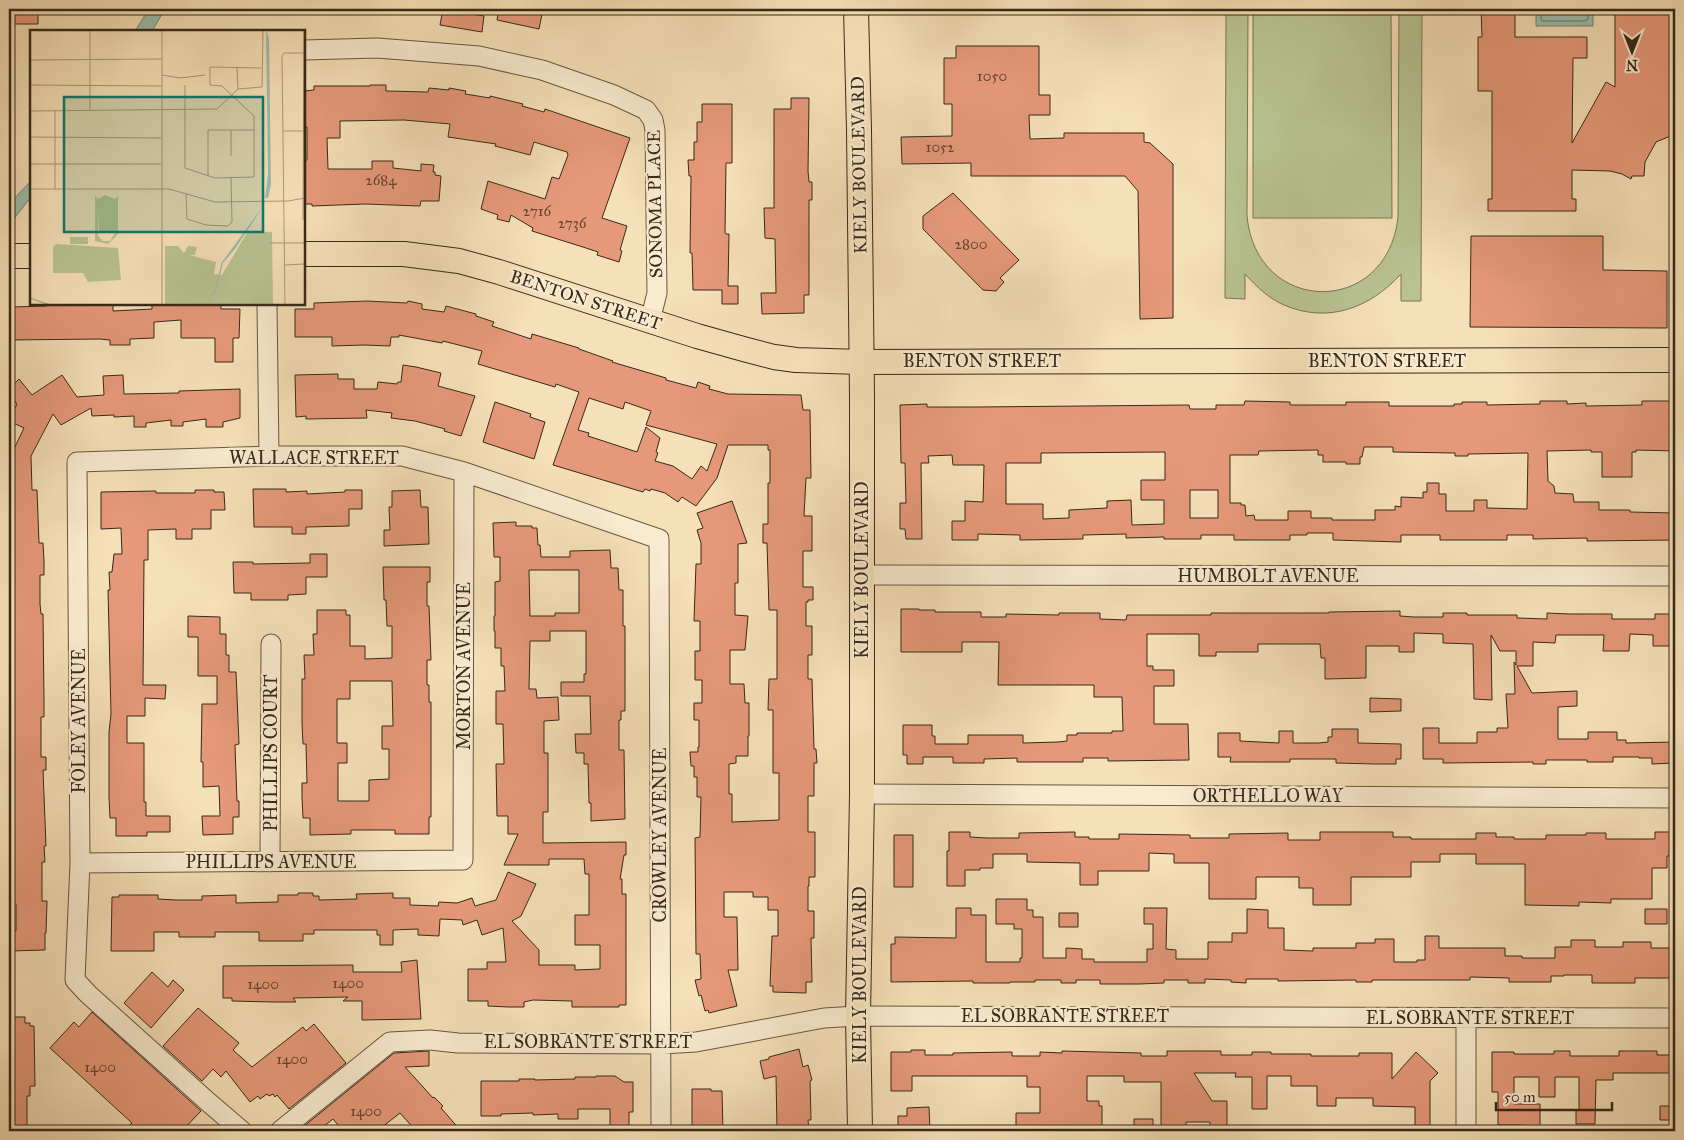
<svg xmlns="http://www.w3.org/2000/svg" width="1684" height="1140" font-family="'IM FELL Great Primer',serif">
	<rect width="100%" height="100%" fill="#f6e0b7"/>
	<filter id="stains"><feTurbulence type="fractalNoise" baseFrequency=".004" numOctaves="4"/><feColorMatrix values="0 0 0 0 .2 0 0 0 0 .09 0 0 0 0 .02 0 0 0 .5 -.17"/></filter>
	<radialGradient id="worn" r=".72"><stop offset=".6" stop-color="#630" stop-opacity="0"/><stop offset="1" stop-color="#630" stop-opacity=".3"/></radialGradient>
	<path fill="#b8c391" stroke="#787655" d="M1226,9H1248L1247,216C1256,315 1386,318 1398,218L1399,9H1422L1421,301H1401V274C1370,308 1328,324 1284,305C1268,298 1256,286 1245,274V299L1225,298Z
		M1253,9H1391L1392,218H1253Z"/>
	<path fill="#9dbdac" stroke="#748271" d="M149,9H165L152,31H135Z
		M1536,9H1593V26H1536Z
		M31,181V197L9,225V204Z"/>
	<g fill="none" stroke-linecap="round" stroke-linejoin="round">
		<path stroke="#6a7362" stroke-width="1" d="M1541,9V19L1542,21H1585L1588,19V9"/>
	</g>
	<path fill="#e6997a" stroke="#372919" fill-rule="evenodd" d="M9,9H38V24H9Z
		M443,9L484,16L482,32L440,25Z
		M499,9H543L539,29L497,20Z
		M1481,9H1515V37H1587V58H1573L1572,143L1606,82L1615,87V9H1675V131L1673,135L1656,142L1645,162L1644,176H1632L1631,179L1622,174L1610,171L1572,170V199H1576V211H1488V199H1492V91H1478V37H1482Z
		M956,46H1039V95H1050V115H1029L1030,139L1064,138V133H1144V142L1150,143L1173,164V318L1140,319L1138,191L1125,176H971V163L902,164L901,137L952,136V104H944V58H956Z
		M370,85H386V91L428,92L429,88L449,90V88L466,91L465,94L490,98V96L523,104L522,106L544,112L545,109L630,138L602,218L627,226L620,250L622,251L619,262L597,255L598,252L586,248L532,231L533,228L511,215L509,222L497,219L498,215L481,209L488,181L545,199L552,177L559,179L568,155L567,152L534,142L530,155L495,146L496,144L448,137L450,124L404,120L340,121V138H327L328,169H372V161H393V168L421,171V164L434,165L433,172H435V175L441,176L439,201H421L420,206L365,204L312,206V204H304V160H307V127H304V91L314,90V86H370Z
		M791,98H809L808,171L809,182H812V200H809V295H804V313L762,314L761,293H776L775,239L765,238L764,208H774V109H791Z
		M702,104H732V163H726L725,233L726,234H729L728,286H738V304H722V290H693L692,253H690L691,176H689L688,160H694V142H697V122H702Z
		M953,193L1019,260L1000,278L1004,282L996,291L983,290L923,229V216Z
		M1471,236H1603V270L1667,271V328L1470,327Z
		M367,301L407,303L408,301L422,304V309L444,312L446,306L476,314V316L494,322L492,326L531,339L532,334L579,348V349L613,361L612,362L666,378V380L696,388L698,382L710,386L709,389L728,394L801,395L803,410H810L811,478H806L804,516H812V551H803V587H813V600H808V602H806V626H812V655H808V679H812L814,749H816L817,763H814V796H808V832H815V877H809V886H808V911H814V938H811L812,982H806V993L773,992V986H770L772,936H778V910H768V897H753V892H724V917H737L738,970H728L737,1006L709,1013L708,1010L705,1011L701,995L699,996L695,980L701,979L700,954H696L695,838L700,837L701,797H697V777H694V766H691L690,752H698V747H699V720H694V703H702V680H695V651H700V621H694L696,564H701V543L697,530L703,528L697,513L732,501L747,543L738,544V583H735V615L748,616L745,650H730V684H744L745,703H749V736H748V756H736V763L729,764V794H732V822L779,820V773H773V710H768L769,679H777V610H769L767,543H763V524H768V483H770V450H768V445H728L717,478L696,506L682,497L678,502L665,493L651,489L650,491L645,489L643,492L553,465L579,392L556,384L555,387L478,364L482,351L443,341L442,343L399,335V337H391L390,346L364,345L332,346V337H295V309H314V303ZM589,398L623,409L625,402L651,411L646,425L717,444L707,471L701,466L692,479L673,466L655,461L658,453L656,452L660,438L646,427L637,452L588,436L589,433L578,430Z
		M47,304L113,305V311L152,309V304H221V309H240L239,338H233V362H215V338H181V320L154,322V338L130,339V345H110V340L100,339L9,340V312H11V307L47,306Z
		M403,365L416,367L441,373L438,386L475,396L461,436L444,431L445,429L415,421L391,418L392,413L366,410L367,418L306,419V416L296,417L295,375L338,374V379H354V389H377L378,382L397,384L398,382H401Z
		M62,375L77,397L104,395L103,376L123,375L124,394L179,393V391L240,389V418L223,422V427H206V419L183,422V426H171V420L146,423V427H134V416L114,417V415L92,416L91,408L61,425L53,414L31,456L32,490H37L39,543H43L44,561V575H40V604L41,614H43L44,700V717H41V757H46V770H43L46,846H44L45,862H42V901H47L46,933H45V950L10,951L9,931H16V904H10L9,844V453H12L24,428L9,421L17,404L9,393V389L19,379L32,395Z
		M1245,401L1290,402V405H1346V402H1389V406H1454V404H1462V402H1487V405L1540,404V401H1567V404L1586,403V406L1642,405V401H1675V451L1636,450V452H1632V477H1602V452H1591V450L1547,451L1548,481L1554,486L1555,493L1573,494L1574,502H1599V510H1630V512L1675,513V540L1587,541V538L1533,539V535H1507V540H1440V535H1401V542L1333,540V533H1307V535H1290V540H1234V535H1201V539H1164V537L1126,538V534L1083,535V539L1020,540V535L978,534V540H952V521H965V501L983,502L984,465H953L952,455L928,456L929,463H921L922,539H906L905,529H900V503H906L905,463H901L900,405L927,404V407H977L1189,405L1190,409H1216V405H1244ZM1364,447H1393V452L1455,453V456H1468V454L1528,453L1527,509L1487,508V500H1474V511H1446V494H1439V483H1427V492H1423V498L1401,497V507L1395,506V510H1375V520H1332V518H1311V511H1288V520H1255L1254,515L1246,516L1245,505H1241V503H1230V455H1258L1259,451L1318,450V455H1323V462H1346V464H1360V457H1362ZM1165,452V480H1141V500H1164V524L1132,525L1131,500L1107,501V508L1069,510V518L1043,519V504H1006V463H1041V453ZM1190,490H1218V518H1190Z
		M495,402L531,414L530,417L545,422L534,459L483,442Z
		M253,489H286V492L307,491V494L345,492V490H362V509H349V526L306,527V534H292V527H254Z
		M195,490H214V492H224L225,510H211V529H192V539H176V529L148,530V560H144L143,685H166L165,699L145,698V716H127V743H144V802H146V816H170V832H147V836H116V818H110L109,798V732L111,714L108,590H110L109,572H112L114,554H122L121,528L101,529V492L156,491V493H195Z
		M420,490L421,507H428L429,544L384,546V530H390L389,507H392V491Z
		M516,522V526H532V528H537L538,545H540L541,557H570V551L610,550L611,568H618L619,590H623V626H625V711H621V720H619V750H624L625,819L591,821V803H589L588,764H584V753H576L575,734H591L590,696H561V682H584V674H586V631H550V641H530L529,689H536L537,698L558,697L559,720L544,721V753H548V812H543V843L626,842V855H624L620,879H622V894H626V1005H619V1007H572V1001L533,1000L524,1002V1007H508L488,1006V1001H468V969H487V962H506L503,928L482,935L477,920L463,925L462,920L440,919L439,936L418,935V929L393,930V945H380V935H377V930H314V934H303V941H259V932H215V937H179V932H154V951H111L112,897H119V895H158V899L176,900H202V896L236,895V903L278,902V895H298V893H313V896H319V900L357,899L356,894L393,893V898H410V905L438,906L439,902L457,903L472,898L475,906L496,900L508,872L536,884L521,916L512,921L539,950V965H575V970L600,969V945H575V915H589V874H585L584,859H549V865H504L518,834H508V816H497L496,764H504L503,724H496V691H505L504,666H501V648H495V631H494V616H495V582L500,581V557H494L493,523ZM529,570H579V613H555V616H530Z
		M310,554H327V577H306V594L288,595V600H251V593H234L233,562H253V564L310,563Z
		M383,567H430V582H427V606H429L431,660H427V685H429V702H431V817H429V834H395V830H351V834L310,835V818H303L302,797V783H307L306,744H303L302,724V679H305L304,655H314L313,634H317V610H346V615H350V646H365V659L392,658V626H387L386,600H384ZM350,681H392L393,726H382V749H389V779L369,780V801H338V763H347V743H337V699H350Z
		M901,609H919V610H935V612H981V617H1006V614L1059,615V613H1100V619L1126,620L1127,615H1211V613H1329V612L1400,611V616L1414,617H1443V613H1467V615H1517V618L1547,619V613L1570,614H1612V619H1655V614H1675V646H1653V635L1630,634L1629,651H1603L1604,635H1556L1555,643L1533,642V666H1517L1532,693L1577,691V706L1558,707V739H1588V732H1617V740H1626V743L1675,742V763L1652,764V758H1639V757H1613V762H1587V760H1546V764H1533V762L1443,763V759H1423V728H1439V743H1477V732H1497V728H1508L1506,694H1515L1514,662L1516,665V651H1500L1491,635L1492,700L1474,699L1473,644L1443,643V634L1414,633V652H1399V646H1366V678L1325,679V658H1321L1320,644H1258V652H1216V656H1199V634H1147V666H1153V670H1174V686H1154V724H1188L1189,760L1108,761V758H1083V762H1017V758L984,759V763H953V757H923V764H907V755H903V725H932V736H935V744H968V735H1023V743L1058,742L1067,741V735H1077V733H1112V731H1123L1122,697H1094V685H998L999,642H962V652H901Z
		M188,616L220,617V634H226V655H229V672H236L239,744L235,745L237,801H239V817H233V834L203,835L202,816H220L219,786L203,787V762H201L202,704H217V676H198V637H188Z
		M1370,698L1401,699V711L1370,712Z
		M1332,729H1358V743L1401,744V759H1396V764H1375L1336,763V759H1290V762H1230L1231,757H1218V733H1240V741L1279,743V731H1293V743H1319L1328,742V737H1332Z
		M949,832H970V837L987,838H1019V833L1075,832V837H1089V839H1119V834L1190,835V838H1229V834L1288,833V840H1320V832H1393V837H1411V839H1476V833H1496V837H1514V839H1546V835H1586V833H1606V839H1655V832H1675V853L1674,856H1667V868H1652V899H1611V903L1579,902V906L1525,905V864H1476V854H1440V862H1411V877H1351V905H1313V888H1299V877H1256V899H1209V863H1174V854L1149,853V871H1098V885H1080V863L1027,862V854H993V868H980V870H965V886H947V851H949Z
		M894,835H913V887H894Z
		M996,899H1027V910H1033V917H1043V958H1066V948L1082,949V959H1094V962H1147V949H1153V924H1144V908H1167L1166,949L1176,950V959H1208V942H1232V933H1247V909L1268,910V928H1284V950L1313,951V948H1356V943H1375V939H1394V962H1417V960H1425V936H1439V948H1505V956H1522V958H1555V947H1571V940H1595V947H1623V942H1651V948H1675V978H1635V983H1592V975H1564V976H1551V982H1509V978L1470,977V980H1372V982H1356V980L1278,981V979H1246V983L1231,982V980L1205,979V983H1188V980H1164V983L1139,984H1100V980H1076V983H1061V980H1035V982H1010V983H973V981L891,982V944H895V937L956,938V908H971V915H986V962H1020V958H1022V929H1014V924H996Z
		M1645,909H1667V924H1645Z
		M1059,913H1078V927H1059Z
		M417,960L421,1019L362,1020V1001H343L348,997L293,998L296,1002H272L232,1001V998H223V966L353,965V972H402L401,962Z
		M152,972L168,987L173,980L184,990L151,1028L124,1003Z
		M198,1008L239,1043L233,1050L252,1067L303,1027L306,1031L314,1024L346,1063L289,1109L277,1095L275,1097L273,1094L269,1096L267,1094L260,1099L258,1096L250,1102L226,1071L221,1077L213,1069L202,1081L163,1046Z
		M92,1012L201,1111L182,1131H122L132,1123L50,1048L74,1022L79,1027Z
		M9,1017H25V1023H30V1026H34L35,1086H30V1096H27V1131H9Z
		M799,1049L803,1067L808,1065L812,1080L810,1081L811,1120H808L809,1131H777L776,1076L764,1079L760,1061L769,1059V1057Z
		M911,1050H925V1055H953V1053L1012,1052V1056H1040V1052L1062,1053V1051L1141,1053V1056H1167V1051H1221V1055H1252V1052H1271V1054H1311V1056H1359V1053H1392V1079L1416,1052L1438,1073L1430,1081V1131H1415V1107L1373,1106V1098H1336V1106H1317V1086H1291V1076H1267V1109H1252V1077H1235L1236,1073H1194L1212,1101H1227V1126H1210V1122H1186V1128L1161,1127V1082H1124V1076H1087V1101H1099V1106H1102V1127H1079V1131H1019V1128H1016V1113H1040V1087H1027V1076H912V1091H891V1052H911Z
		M429,1051V1066L405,1067L433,1098L434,1097L443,1106L441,1108L461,1131H416L400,1113L377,1131H343L333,1119L318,1131H298L394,1053Z
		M1554,1051H1570V1056H1619V1051H1657V1055H1675V1073H1613V1080H1596L1595,1124H1576V1110H1579V1077H1555V1097H1539V1077H1514V1104H1540V1131H1521V1125H1498V1092H1492V1052H1514V1054H1554Z
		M596,1076H615L624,1082H633V1112H629V1128H610V1109H578V1119H558V1114L533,1115V1113L501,1114V1116H481V1081H519V1079H535V1080L575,1079V1077H596Z
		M692,1089H711V1091H722L723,1131H699V1126H692Z
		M1660,1106H1675V1120H1660Z
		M929,1107L930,1131H898V1116H907V1108Z
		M1134,1119H1153V1131H1134Z"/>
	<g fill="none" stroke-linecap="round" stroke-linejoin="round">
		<defs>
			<path id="minor" d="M304,50L377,48L479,56L542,70L614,95L646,110L653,120L655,130L657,293L650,321
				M267,304L269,456
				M861,575L1675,576
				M862,794L1675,798
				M270,862L271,644
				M80,863L463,860L464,472
				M1466,1018V1131
				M242,1131L207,1101L88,994L75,980L80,863L77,462L269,456H402L464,472L659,539L661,1131
				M280,1131L390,1042L430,1040L458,1043L662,1044L696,1042L824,1018L858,1016L1675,1018"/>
			<path id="major" d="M856,9L859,130L862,397V794L858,1016L860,1131
				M304,254H404L459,261L499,272L697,336L747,350L774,357L796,360L861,362L1675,360
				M9,256H31"/>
		</defs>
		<use href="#minor" stroke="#675740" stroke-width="21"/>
		<use href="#major" stroke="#372919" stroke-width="26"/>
		<use href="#minor" stroke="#f9ebd0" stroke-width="19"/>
		<use href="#major" stroke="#f6e0b7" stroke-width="24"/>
	</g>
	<g text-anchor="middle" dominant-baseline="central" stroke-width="4.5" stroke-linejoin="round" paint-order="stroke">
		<g font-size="15" fill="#634531">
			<text x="992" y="76">1050</text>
			<text x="940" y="147">1052</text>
			<text x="381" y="180">2684</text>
			<text x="537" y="211">2716</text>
			<text x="572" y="223">2736</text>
			<text x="971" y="244">2800</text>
			<text x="348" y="983">1400</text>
			<text x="263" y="984">1400</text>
			<text x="292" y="1059">1400</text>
			<text x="100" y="1067">1400</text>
			<text x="366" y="1111">1400</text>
		</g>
		<g font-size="18" fill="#372919" stroke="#f9ebd0">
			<text transform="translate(859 165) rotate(-91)">KIELY BOULEVARD</text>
			<text transform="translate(655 204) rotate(-91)">SONOMA PLACE</text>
			<text transform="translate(586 300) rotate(18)">BENTON STREET</text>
			<text x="982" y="361">BENTON STREET</text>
			<text x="1387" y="361">BENTON STREET</text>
			<text x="314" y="458">WALLACE STREET</text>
			<text transform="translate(862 570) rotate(-90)">KIELY BOULEVARD</text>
			<text x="1268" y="576">HUMBOLT AVENUE</text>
			<text transform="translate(464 666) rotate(-90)">MORTON AVENUE</text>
			<text transform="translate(79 721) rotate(-90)">FOLEY AVENUE</text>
			<text transform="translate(271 753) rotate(-90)">PHILLIPS COURT</text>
			<text x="1268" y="796">ORTHELLO WAY</text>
			<text transform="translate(660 835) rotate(-90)">CROWLEY AVENUE</text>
			<text x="271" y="862">PHILLIPS AVENUE</text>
			<text transform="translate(860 975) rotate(-90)">KIELY BOULEVARD</text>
			<text x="1065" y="1016">EL SOBRANTE STREET</text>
			<text x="1470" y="1018">EL SOBRANTE STREET</text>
			<text x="588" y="1042">EL SOBRANTE STREET</text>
		</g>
	</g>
	<g transform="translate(30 30)">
		<rect width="275" height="275" fill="#f6e0b7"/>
		<path d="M75,165L85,169L88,166V204L78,214L65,211V166L68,169ZM68,178L69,203H85L80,211H73L68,206ZM218,201L242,202L243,275H135V216H148L154,223L158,216L167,217L165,225H159L186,232L184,244L192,245ZM40,207H58V214H40ZM26,214L88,218L91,250L58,252L53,243H23V217Z" fill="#b8c391" fill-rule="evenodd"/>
		<path d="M236,0L239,8L241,155L238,168H235L238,144ZM234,175L205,219L193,233L186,262L176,275L185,260L192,232Z" fill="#9dbdac"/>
		<path fill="none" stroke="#aa9778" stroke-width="1" d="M132,0V275M0,30L131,29M207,37L208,59M132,45L150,48L175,45M0,55L131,56M155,55V138L185,148L224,147V86L192,56L180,55V37L231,38M0,81L187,79L208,59L232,57L233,0M60,81V0M253,101H275M0,107L131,108M201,126V100M0,134H131M178,146V100H224M0,159H139L185,172L258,171L275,168M25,159V81M156,164L157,189L176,195L198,196L202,192L201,148M273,190L274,0M240,213H275M254,235L275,234M0,268L20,275M255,275L252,26L254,23H275"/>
		<path fill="#0f766e" fill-opacity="0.15" stroke="#0f766e" stroke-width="2.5" d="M34,67H233V202H34Z"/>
		<rect width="275" height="275" fill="none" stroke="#372919" stroke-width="2.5"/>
	</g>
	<rect width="1684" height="1140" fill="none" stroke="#f6e0b7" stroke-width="30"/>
	<rect x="10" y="10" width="1664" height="1120" fill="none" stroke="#372919" stroke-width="2.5"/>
	<rect x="15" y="15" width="1654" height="1110" fill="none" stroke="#372919"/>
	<g transform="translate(1632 52) rotate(180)" stroke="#f9ebd0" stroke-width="4" paint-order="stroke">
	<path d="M0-4L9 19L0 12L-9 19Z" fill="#372919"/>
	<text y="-8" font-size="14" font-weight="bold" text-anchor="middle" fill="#372919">N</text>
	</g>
	<path d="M1496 1102v8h116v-8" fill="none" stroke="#372919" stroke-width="2.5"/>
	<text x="1504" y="1102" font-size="15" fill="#372919" stroke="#f9ebd0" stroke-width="4" paint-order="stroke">50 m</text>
	<rect width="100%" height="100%" filter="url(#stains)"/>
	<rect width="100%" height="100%" fill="url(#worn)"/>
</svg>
